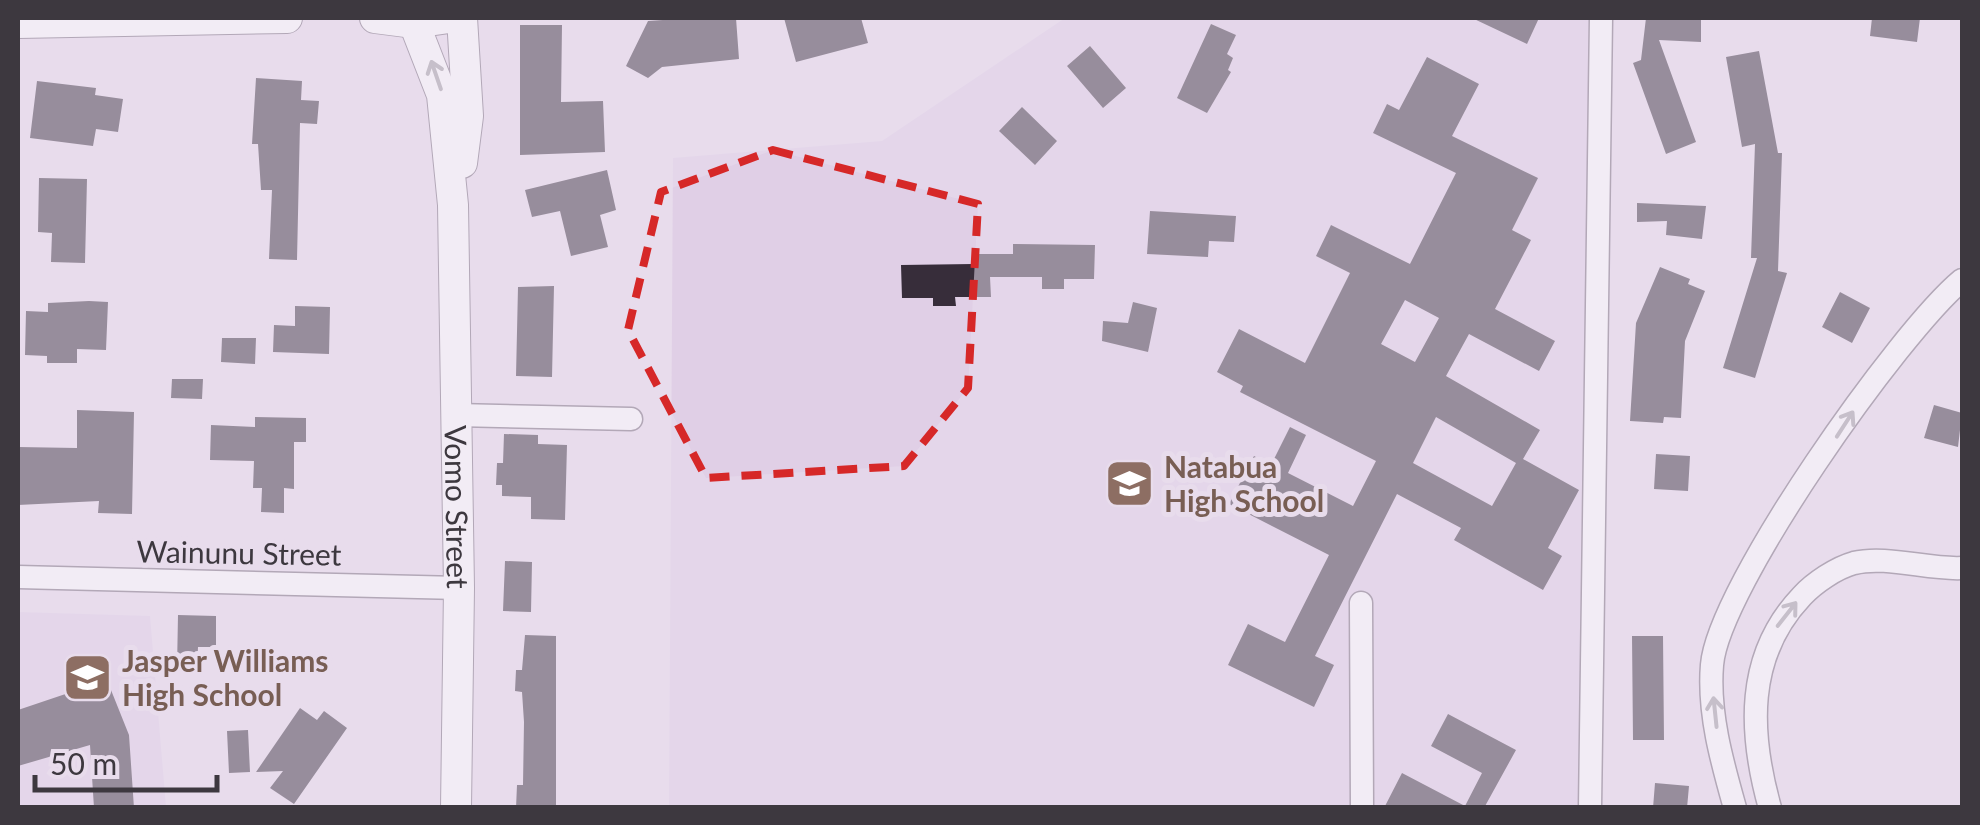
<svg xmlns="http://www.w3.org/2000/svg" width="1980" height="825" font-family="Lato,sans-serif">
	<rect width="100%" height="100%" fill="#e8dcec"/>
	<path fill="#e0cfe6" d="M1065,18H1595L1582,807L669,808L673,158L882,141Z
		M18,612L150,616L166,807L18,808Z"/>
	<path fill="#372d3a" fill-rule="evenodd" d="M692,18H736L739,59L662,67L648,78L626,66L648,21Z
		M784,18H861L868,43L796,62Z
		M1472,18H1539L1527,44Z
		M1646,18H1701V42L1659,40L1696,142L1666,154L1633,63L1641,60Z
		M1872,18H1920L1917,42L1870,36Z
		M1211,24L1236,35L1227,54L1233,58L1228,70L1231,72L1207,113L1177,98Z
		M520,25H562L561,102L603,101L605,152L520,155Z
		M1090,46L1126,88L1103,108L1067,66Z
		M1759,51L1778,153H1782L1778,271L1787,273L1755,378L1723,368L1757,258H1751L1755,144L1742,147L1726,57Z
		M1427,57L1479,84L1452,136L1538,178L1512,230L1531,240L1495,309L1555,341L1539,371L1469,334L1446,376L1540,430L1523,459L1579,490L1548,548L1562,556L1543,590L1454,540L1461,528L1397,494L1315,656L1334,665L1314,707L1228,665L1248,624L1285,642L1329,555L1229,504L1254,456L1271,465L1290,427L1306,435L1288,473L1353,506L1376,461L1240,392L1243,386L1217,372L1239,329L1305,363L1350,273L1316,256L1331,225L1410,264L1456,173L1373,133L1387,104L1399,110ZM1405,300L1439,318L1415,362L1381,344ZM1436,417L1516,463L1492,506L1413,463Z
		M256,78L302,81L301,100L319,101L317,124L300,123L297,260L269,259L272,190H261L258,144H252Z
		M37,81L96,88L95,95L123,99L118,132L96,129L93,146L30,138Z
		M1022,107L1057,141L1035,165L999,131Z
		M607,170L616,210L600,215L608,247L571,256L560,211L532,217L525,190Z
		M39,178L87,179L85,263L51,262L52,233L38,232Z
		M1637,203L1706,206L1702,239L1666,235L1667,221L1637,222Z
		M1150,211L1236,216L1234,242L1209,241L1208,257L1147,254Z
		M1013,244L1095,245L1094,279H1064V289H1042V277H990L991,297H955L956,306H933V298H902L901,265L973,264V254H1013Z
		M1660,267L1690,279L1688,284L1705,291L1685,341L1681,418L1664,417L1663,423L1630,421L1636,323Z
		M554,286L552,377L516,376L518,287Z
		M1840,292L1870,308L1852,343L1822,327Z
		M89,301L108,302L106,350L77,349V363H47V356L25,355L26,311L48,312V303Z
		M1133,302L1157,308L1148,352L1102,341L1103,321L1128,323Z
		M295,306L330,307L329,354L273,352L274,325L295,326Z
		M222,338H256L255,364L221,362Z
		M172,379H203L202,399L171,398Z
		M1934,405L1962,413L1958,447L1924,438Z
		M77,410L134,412L132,514L98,513L99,501L18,505V447L77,448Z
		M255,417L306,418V442H294V489L284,488V513L261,512L262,488H253L254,461L210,460L211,425L255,427Z
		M504,434L538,435V444L567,445L565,520L531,519V497L502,496V485H496L497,463H503Z
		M1656,454L1690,456L1688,491L1654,489Z
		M505,561L532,562L531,612L503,611Z
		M178,615L216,616V647H198L197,669L177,668Z
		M525,635L556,636V808H516L517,785H523L524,722L522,692L515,691L516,670H522Z
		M1632,636H1663L1664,740H1633Z
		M107,680L129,735L134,808H94L90,745L18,766V710Z
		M300,708L317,720L324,711L347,728L294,804L270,788L283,771L256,772Z
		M1448,714L1516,750L1484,808H1384L1402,773L1465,806L1482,773L1431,746Z
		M248,730L250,772L229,773L227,731Z
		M1655,783L1689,786L1687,808H1653Z"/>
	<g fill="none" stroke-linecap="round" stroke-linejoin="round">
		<defs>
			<path id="minor" d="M456,415L631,419
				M18,577L459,588
				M1361,603L1362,808
				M1590,808L1601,18
				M1735,808C1722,762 1708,713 1712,665C1718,588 1899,332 1962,280
				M1770,808C1749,733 1745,656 1802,596C1814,583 1836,568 1854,563C1886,555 1929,570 1962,568"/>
			<g id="secondary">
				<path d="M375,18L414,23L449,18"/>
				<path id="s1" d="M412,18L442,95L453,205L459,588L456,808"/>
				<path d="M462,18L468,116L462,163"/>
				<path d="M18,23L287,18"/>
			</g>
		</defs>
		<use href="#minor" stroke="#736877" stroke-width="25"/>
		<use href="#secondary" stroke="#736877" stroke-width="32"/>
		<use href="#minor" stroke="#fff" stroke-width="22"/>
		<use href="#secondary" stroke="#fff" stroke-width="30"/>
	</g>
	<defs><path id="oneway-shaft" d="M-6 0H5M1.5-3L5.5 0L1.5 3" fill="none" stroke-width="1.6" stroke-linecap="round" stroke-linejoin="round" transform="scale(2.5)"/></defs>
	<g stroke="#9e9c9f">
		<use href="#oneway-shaft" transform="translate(436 75) rotate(-109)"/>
		<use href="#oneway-shaft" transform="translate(1845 424) rotate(-57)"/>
		<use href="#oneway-shaft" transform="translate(1787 614) rotate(-52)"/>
		<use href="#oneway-shaft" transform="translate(1715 712) rotate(-96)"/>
	</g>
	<path d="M0 0H1980V825H0ZM773,150L978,204L968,388L904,466L706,478L628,330L661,192Z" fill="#e8dcec" fill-opacity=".55" fill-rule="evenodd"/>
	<path fill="none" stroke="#d62828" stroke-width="8" stroke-dasharray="20 12" stroke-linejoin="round" d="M773,150L978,204L968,388L904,466L706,478L628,330L661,192Z"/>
	<defs>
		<symbol id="school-square" viewBox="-11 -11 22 22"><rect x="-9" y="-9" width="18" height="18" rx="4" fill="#8d6e63" stroke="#e8dcec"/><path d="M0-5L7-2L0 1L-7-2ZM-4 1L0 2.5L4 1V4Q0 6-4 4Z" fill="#fff"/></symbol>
	</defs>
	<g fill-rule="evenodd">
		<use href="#school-square" x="1102" y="456" width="55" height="55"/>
		<use href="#school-square" x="60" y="650" width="55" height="55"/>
	</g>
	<g text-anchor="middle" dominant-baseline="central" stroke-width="10" stroke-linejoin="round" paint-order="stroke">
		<g font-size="30" font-weight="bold" fill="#785e54" stroke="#e8dcec" text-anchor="start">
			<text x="1164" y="466">Natabua<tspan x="1164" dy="34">High School</tspan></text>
			<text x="122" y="660">Jasper Williams<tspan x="122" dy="34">High School</tspan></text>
		</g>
		<g font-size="30" fill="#3d383f" stroke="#e8dcec">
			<text stroke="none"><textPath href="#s1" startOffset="495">Vomo Street</textPath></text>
			<text transform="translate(239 552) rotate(1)">Wainunu Street</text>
		</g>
	</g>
	<rect width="1980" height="825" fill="none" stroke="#3d383f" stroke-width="40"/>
	<path d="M35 775v15h182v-15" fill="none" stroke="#3d383f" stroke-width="5"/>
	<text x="50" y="775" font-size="30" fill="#3d383f" stroke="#e8dcec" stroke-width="8" paint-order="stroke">50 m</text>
</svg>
